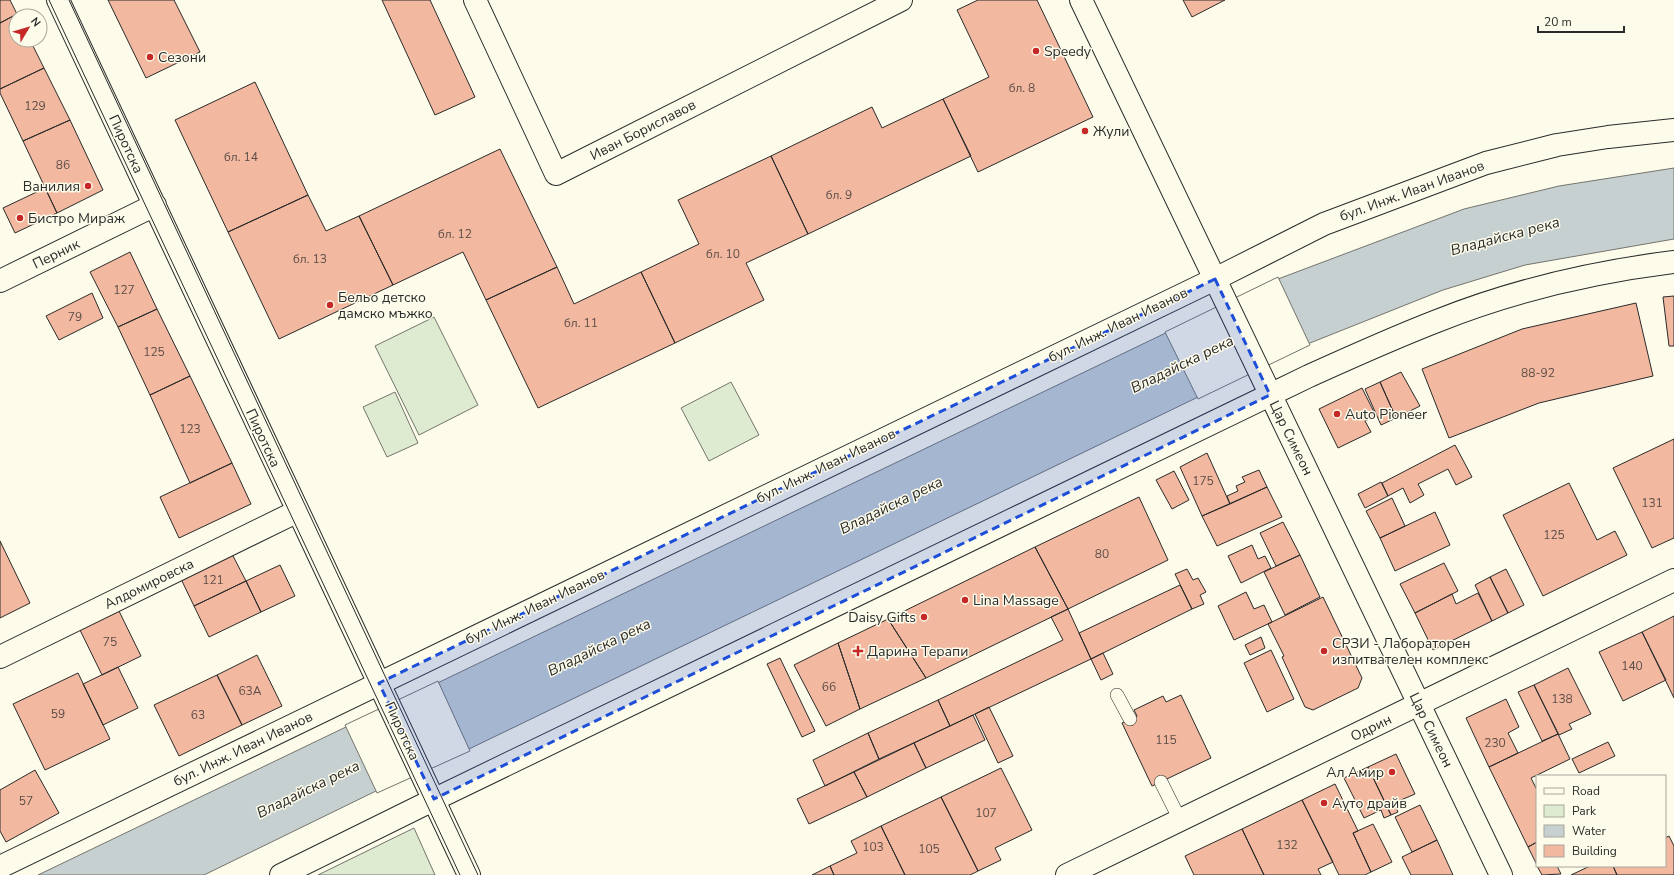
<svg xmlns="http://www.w3.org/2000/svg" width="1674" height="875" font-family="'Nunito Sans',sans-serif">
	<rect width="100%" height="100%" fill="#fdfbea"/>
	<path fill="#deebd1" stroke="#74746e" d="M434,317L478,405L419,435L375,346Z
		M731,382L759,435L709,461L681,408Z
		M395,392L418,443L387,457L363,407Z
		M414,828L435,875H318Z"/>
	<path fill="#c7d0d0" stroke="#74746e" d="M1674,168V239L1525,265L1443,290L1310,343L469,749L376,791L204,875H38L1278,279L1464,209L1559,186Z"/>
	<path fill="#fdfbea" stroke="#74746e" d="M1278,277L1310,345L1198,399L1165,332Z
		M438,681L470,751L377,793L345,725Z"/>
	<path fill="#f2b8a0" stroke="#2b2b2b" d="M0,0H10L17,14L0,23Z
		M108,0H174L200,52L146,78Z
		M382,0H430L475,97L435,115Z
		M978,0H1037L1093,117L978,172L943,99L989,77L957,10Z
		M1183,0H1225L1192,17Z
		M17,14L18,16H16V40H30L44,68L0,89V23Z
		M44,68L70,120L23,141L0,93V89Z
		M255,82L308,195L228,232L175,120Z
		M943,99L971,156L808,234L771,156L872,107L882,128Z
		M70,120L103,190L57,213L23,141Z
		M500,149L557,267L486,300L463,252L393,285L359,216Z
		M771,156L808,234L746,263L764,300L675,343L641,272L699,244L678,200Z
		M45,188L57,213L15,233L3,208Z
		M308,195L326,231L359,216L393,285L279,339L228,232Z
		M130,252L157,309L118,327L90,272Z
		M557,267L574,304L641,272L675,343L538,408L486,300Z
		M92,293L103,318L59,340L46,316Z
		M1674,296V346H1669L1663,297Z
		M1636,303L1653,376L1539,403L1449,438L1422,369L1522,329Z
		M157,309L190,376L150,395L118,327Z
		M1401,372L1420,406L1396,418L1380,382Z
		M190,376L232,463L190,483L150,395Z
		M1380,382L1396,418L1381,425L1365,389Z
		M1362,388L1376,416L1365,421L1371,432L1338,448L1319,409Z
		M1674,439V538L1652,548L1613,468Z
		M1455,445L1472,477L1456,485L1448,469L1418,484L1424,495L1410,503L1403,488L1388,496L1382,483Z
		M1207,453L1230,504L1202,516L1180,467Z
		M232,463L251,504L179,538L160,497Z
		M1259,470L1267,487L1230,504L1227,496L1238,491L1236,486L1245,482L1242,477Z
		M1174,471L1189,500L1172,509L1156,480Z
		M1381,482L1388,496L1365,508L1358,494Z
		M1569,483L1597,540L1615,531L1627,555L1543,596L1503,515Z
		M1267,487L1282,517L1217,546L1202,516Z
		M1139,497L1168,560L1068,609L1035,547Z
		M1392,498L1405,526L1380,538L1366,511Z
		M1435,512L1450,545L1395,571L1380,538Z
		M1283,522L1300,555L1276,566L1260,533Z
		M0,541L30,603L0,618Z
		M1252,545L1258,559L1265,556L1271,568L1241,583L1228,556Z
		M1035,547L1068,609L926,678L888,619Z
		M232,554L246,581L194,606L181,579Z
		M1300,555L1320,597L1285,615L1264,572Z
		M1444,563L1458,591L1415,613L1400,584Z
		M280,565L295,596L261,612L246,581Z
		M1187,569L1193,580L1198,578L1206,592L1200,595L1204,604L1192,609L1175,574Z
		M1506,569L1524,605L1508,613L1490,577Z
		M1490,577L1508,613L1492,621L1475,585Z
		M246,581L261,612L209,637L194,606Z
		M1180,585L1192,609L1091,659L1079,633Z
		M1246,592L1254,609L1264,605L1272,622L1234,640L1218,606Z
		M1478,593L1492,621L1433,650L1415,613L1452,594L1456,604Z
		M1323,597L1362,678L1358,688L1313,710L1305,707L1282,657L1284,656L1268,624Z
		M118,609L141,656L102,675L79,628Z
		M1068,609L1091,659L950,726L938,700L1063,640L1051,617Z
		M1674,616V698L1642,632Z
		M888,619L926,678L860,709L838,643Z
		M1642,632L1666,680L1623,701L1599,652Z
		M1261,637L1265,648L1250,655L1245,645Z
		M838,643L860,709L826,726L794,665Z
		M1271,650L1294,699L1267,712L1244,663Z
		M1103,653L1113,674L1101,680L1091,659Z
		M257,655L282,706L242,725L217,675Z
		M780,658L815,731L802,737L767,664Z
		M118,667L138,708L103,725L83,684Z
		M1568,668L1591,714L1569,724L1572,729L1559,735L1534,685Z
		M78,673L110,739L45,770L13,704Z
		M217,675L242,725L179,756L154,705Z
		M1534,685L1558,734L1542,741L1518,692Z
		M1181,695L1211,758L1152,786L1122,723L1137,716L1134,710L1163,696L1166,702Z
		M1506,699L1519,727L1508,733L1518,753L1489,767L1466,718Z
		M938,700L950,726L879,759L868,733Z
		M989,707L1013,756L998,763L975,714Z
		M973,715L985,740L926,768L914,743Z
		M868,733L879,759L825,786L813,760Z
		M1558,734L1570,759L1531,778L1537,790V842L1528,847L1489,767Z
		M1608,742L1615,756L1579,773L1572,759Z
		M914,743L926,768L867,797L854,772Z
		M1396,754L1415,794L1394,803L1398,812L1391,815L1368,767Z
		M1368,767L1391,815L1384,818L1381,810L1364,818L1344,778Z
		M1001,768L1032,830L995,848L1001,860L978,871L941,797Z
		M35,770L59,813L6,842L0,831V790Z
		M854,772L867,797L809,824L797,799Z
		M1335,784L1358,831L1353,833L1371,872L1365,875H1339L1302,800Z
		M941,797L978,871L970,875H905L881,826Z
		M1302,800L1333,862L1318,869L1321,875H1264L1242,829Z
		M1420,805L1437,840L1412,852L1395,817Z
		M1373,824L1392,862L1371,872L1353,833Z
		M881,826L905,875H834L830,866L857,853L851,841Z
		M1242,829L1264,875H1194L1185,856Z
		M1669,836L1674,846V875H1617L1613,866H1665V838Z
		M1437,840L1453,875H1411L1402,857Z
		M1537,842V865L1528,847Z
		M830,866L834,875H812Z
		M1537,866H1557L1561,874L1542,875Z
		M1590,866H1613L1617,875H1571Z"/>
	<g fill="none" stroke-linecap="round" stroke-linejoin="round">
		<defs>
			<path id="service" d="M1117,695L1130,719
				M1161,782L1180,820"/>
			<path id="minor" d="M58,0L469,875
				M475,0L556,174L901,0
				M0,281L155,205
				M0,657L298,511
				M0,867L1215,279L1324,224L1486,163L1557,145L1608,137L1674,130
				M281,875L427,803L1309,376C1351,357 1393,338 1437,321C1512,291 1593,272 1674,262
				M1067,875L1674,580"/>
			<path id="tertiary" d="M1081,0L1501,875"/>
		</defs>
		<use href="#service" stroke="#2b2b2b" stroke-width="14"/>
		<use href="#minor" stroke="#2b2b2b" stroke-width="24"/>
		<use href="#tertiary" stroke="#2b2b2b" stroke-width="24"/>
		<use href="#service" stroke="#fdfbea" stroke-width="13"/>
		<use href="#minor" stroke="#fdfbea" stroke-width="22"/>
		<use href="#tertiary" stroke="#fdfbea" stroke-width="22"/>
		<path stroke="#2b2b2b" stroke-width="1" d="M49,0L460,875
			M69,0L478,875"/>
	</g>
	<path fill="#1d4ed8" fill-opacity="0.2" stroke="#1d4ed8" stroke-width="3" stroke-dasharray="8 5" stroke-linejoin="round" d="M1215,279L1270,395L434,799L379,683Z"/>
	<g fill="#c62828" stroke="#fdfbea" stroke-width="1.5">
		<circle cx="1036" cy="51" r="4"/>
		<circle cx="150" cy="57" r="4"/>
		<circle cx="1085" cy="131" r="4"/>
		<circle cx="88" cy="186" r="4"/>
		<circle cx="20" cy="218" r="4"/>
		<circle cx="330" cy="305" r="4"/>
		<circle cx="1337" cy="414" r="4"/>
		<circle cx="965" cy="600" r="4"/>
		<circle cx="924" cy="617" r="4"/>
		<path d="M856 645h4v4h4v4h-4v4h-4v-4h-4v-4h4z"/>
		<circle cx="1324" cy="651" r="4"/>
		<circle cx="1392" cy="772" r="4"/>
		<circle cx="1324" cy="803" r="4"/>
	</g>
	<g text-anchor="middle" dominant-baseline="central" stroke-width="3" stroke-linejoin="round" paint-order="stroke">
		<g font-size="12" fill="#5d4e48">
			<text x="1022" y="88">бл. 8</text>
			<text x="35" y="106">129</text>
			<text x="241" y="157">бл. 14</text>
			<text x="63" y="165">86</text>
			<text x="839" y="195">бл. 9</text>
			<text x="455" y="234">бл. 12</text>
			<text x="723" y="254">бл. 10</text>
			<text x="310" y="259">бл. 13</text>
			<text x="124" y="290">127</text>
			<text x="75" y="317">79</text>
			<text x="581" y="323">бл. 11</text>
			<text x="154" y="352">125</text>
			<text x="1538" y="373">88-92</text>
			<text x="190" y="429">123</text>
			<text x="1203" y="481">175</text>
			<text x="1652" y="503">131</text>
			<text x="1554" y="535">125</text>
			<text x="1102" y="554">80</text>
			<text x="213" y="580">121</text>
			<text x="110" y="642">75</text>
			<text x="1632" y="666">140</text>
			<text x="829" y="687">66</text>
			<text x="250" y="691">63A</text>
			<text x="1562" y="699">138</text>
			<text x="58" y="714">59</text>
			<text x="198" y="715">63</text>
			<text x="1166" y="740">115</text>
			<text x="1495" y="743">230</text>
			<text x="26" y="801">57</text>
			<text x="986" y="813">107</text>
			<text x="1287" y="845">132</text>
			<text x="873" y="847">103</text>
			<text x="929" y="849">105</text>
		</g>
		<g font-size="14" fill="#2b2b2b" stroke="#fdfbea" text-anchor="start">
			<text x="1044" y="51">Speedy</text>
			<text x="158" y="57">Сезони</text>
			<text x="1093" y="131">Жули</text>
			<text x="80" y="186" text-anchor="end">Ванилия</text>
			<text x="28" y="218">Бистро Мираж</text>
			<text x="338" y="297">Бельо детско<tspan x="338" dy="16">дамско мъжко</tspan></text>
			<text x="1345" y="414">Auto Pioneer</text>
			<text x="973" y="600">Lina Massage</text>
			<text x="916" y="617" text-anchor="end">Daisy Gifts</text>
			<text x="1332" y="643">СРЗИ - Лабораторен<tspan x="1332" dy="16">изпитвателен комплекс</tspan></text>
			<text x="867" y="651">Дарина Терапи</text>
			<text x="1384" y="772" text-anchor="end">Ал Амир</text>
			<text x="1332" y="803">Ауто драйв</text>
		</g>
		<g font-size="14" fill="#2b2b2b" stroke="#fdfbea">
			<text transform="translate(643 130) rotate(-27)">Иван Бориславов</text>
			<text transform="translate(126 144) rotate(65)">Пиротска</text>
			<text transform="translate(1412 191) rotate(-20)">бул. Инж. Иван Иванов</text>
			<text transform="translate(56 254) rotate(-26)">Перник</text>
			<text transform="translate(1118 325) rotate(-26)">бул. Инж. Иван Иванов</text>
			<text transform="translate(263 438) rotate(65)">Пиротска</text>
			<text transform="translate(1291 438) rotate(64)">Цар Симеон</text>
			<text transform="translate(826 466) rotate(-26)">бул. Инж. Иван Иванов</text>
			<text transform="translate(149 584) rotate(-26)">Алдомировска</text>
			<text transform="translate(535 607) rotate(-26)">бул. Инж. Иван Иванов</text>
			<text transform="translate(1371 728) rotate(-26)">Одрин</text>
			<text transform="translate(1431 730) rotate(64)">Цар Симеон</text>
			<text transform="translate(402 731) rotate(65)">Пиротска</text>
			<text transform="translate(243 749) rotate(-26)">бул. Инж. Иван Иванов</text>
		</g>
		<g font-size="15" font-style="italic" fill="#2b2b2b" stroke="#fdfbea">
			<text transform="translate(1505 236) rotate(-15)">Владайска река</text>
			<text transform="translate(1182 364) rotate(-26)">Владайска река</text>
			<text transform="translate(891 505) rotate(-26)">Владайска река</text>
			<text transform="translate(599 647) rotate(-26)">Владайска река</text>
			<text transform="translate(308 789) rotate(-26)">Владайска река</text>
		</g>
	</g>
	<rect x="1536" y="775" width="130" height="92" fill="#fdfbea" stroke="#a9a89e"/>
	<rect x="1544" y="788" width="20" height="6" fill="#fdfbea" stroke="#a9a89e"/>
	<text x="1572" y="795" font-size="12" fill="#2b2b2b">Road</text>
	<rect x="1544" y="805" width="20" height="12" fill="#deebd1" stroke="#a9a89e"/>
	<text x="1572" y="815" font-size="12" fill="#2b2b2b">Park</text>
	<rect x="1544" y="825" width="20" height="12" fill="#c7d0d0" stroke="#a9a89e"/>
	<text x="1572" y="835" font-size="12" fill="#2b2b2b">Water</text>
	<rect x="1544" y="845" width="20" height="12" fill="#f2b8a0" stroke="#a9a89e"/>
	<text x="1572" y="855" font-size="12" fill="#2b2b2b">Building</text>
	<g transform="translate(28 28) rotate(52)"><circle r="19" fill="#fdfbea" stroke="#a9a89e"/>
	<path d="M0-3L7 15L0 10L-7 15Z" fill="#c62828"/>
	<text y="-6" font-size="11" font-weight="bold" text-anchor="middle" fill="#2b2b2b">N</text>
	</g>
	<path d="M1538 26v6h86v-6" fill="none" stroke="#2b2b2b" stroke-width="2"/>
	<text x="1544" y="26" font-size="12" fill="#2b2b2b" stroke="#fdfbea" stroke-width="3" paint-order="stroke">20 m</text>
</svg>
